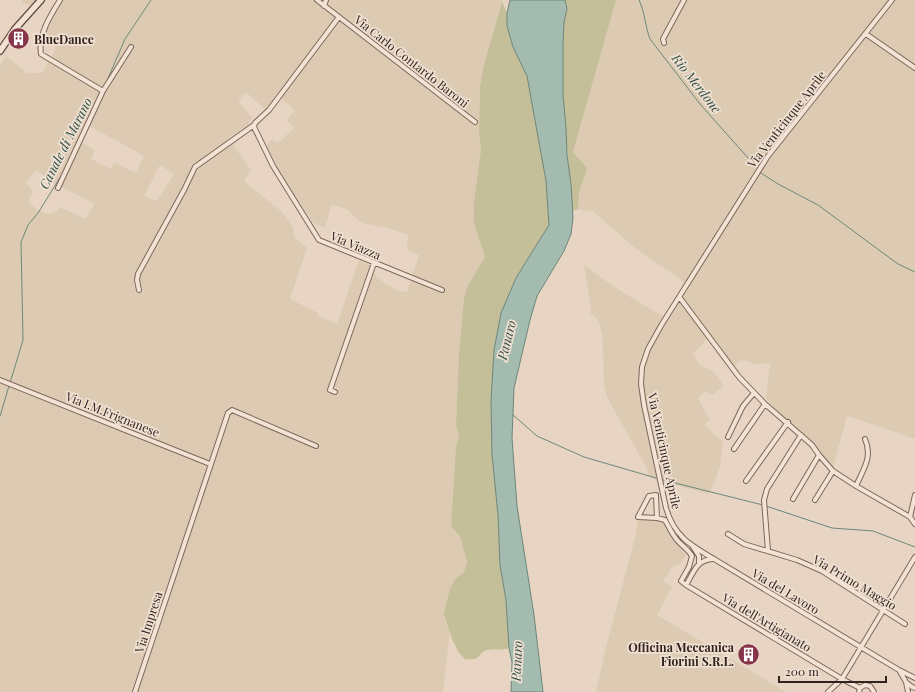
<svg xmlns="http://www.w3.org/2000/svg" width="915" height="692" font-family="'Playfair Display',serif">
	<rect width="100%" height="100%" fill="#e7d4c3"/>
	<path fill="#dccbb2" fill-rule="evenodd" d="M23,0H38L32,6L22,3Z
		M60,0H503L497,18L483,68L480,86L479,132L481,150L474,202V223L485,257L467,287L464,299L459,353L456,426L459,437L456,446L451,526L460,536L467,562L464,572L456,578L446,622L450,631L443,692H0V65L6,56L27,73H42L55,50V40L45,33L49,20ZM246,92L266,110L278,96L295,110L287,120L294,128L278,143L271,140L265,148L284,180L313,222L325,228L332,204L348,210L359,221L366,224L388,228L408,235L407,250L419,255L407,292L399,291L386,284L376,276L370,265L359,260L337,324L318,316V313L290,299L307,248L294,237L293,227L282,212L244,181L251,170L228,138L248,125L252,118L238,101ZM86,124L144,156L136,173L114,163L111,169L91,159L95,150L78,141ZM160,165L174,174L157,201L144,196ZM36,170L56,184L95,204L85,219L60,207L54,213L48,214L39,211L28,202L33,191L26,183Z
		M616,0H915V439L847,416L833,467L766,399L770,363L756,364L741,360L732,367L708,338L693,354L700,365L713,371L724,386L712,395L705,391L698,398L710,420L704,425L723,442L720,466L714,484L708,494L650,478L646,467L607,397L604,384L603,350L602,333L598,319L590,313L591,307L584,265L619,290L667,319L687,284L635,248L594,212L578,209L579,193L587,168L573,152Z
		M638,518L665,522L673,540L687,554L679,565L672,567L663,581L672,587L657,615L786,692H596L605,651L636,534Z"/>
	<path fill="#c4be99" d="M565,0H616L573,152L587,168L579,193L578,209L572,211L563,95V45L564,22L567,9Z
		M502,2L507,13V26L513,47L527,76L546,181L549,225L516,278L494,350L491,401L492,454L498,515L500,565L506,600L509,648C501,651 494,648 487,650C477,653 482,661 465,659L459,653L452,639L444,614L450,588L456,578L464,572L467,562L460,536L451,526L456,446L459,437L456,426L459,353L464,299L467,287L485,257L474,223V202L481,150L479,132L480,86L483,68Z"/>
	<path fill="#a4bbaf" stroke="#6d877a" d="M510,0H565L567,9L564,22L563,45V95L566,128L567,155L571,184L573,218L571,234L564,251L537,296L530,320L514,388L512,438L517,506L534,615L543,692H511L512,662L509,648L506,600L500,565L498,515L492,454L491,401L494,350L501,313L516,278L549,225L546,181L527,76L513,47L507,26V13Z"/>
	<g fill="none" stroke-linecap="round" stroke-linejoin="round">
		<path stroke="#6d877a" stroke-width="1" d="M639,0C645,12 645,26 650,39L700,104L757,168
			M106,83L125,39L151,0
			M761,173L778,184L818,205L898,264L915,272
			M10,383L23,340L21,242L28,225L38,213L61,176
			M513,415L537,436L584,457L656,478
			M0,416L9,386
			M663,480L763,505
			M766,506L832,528L873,531L915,547"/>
		<defs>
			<path id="street" d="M60,0C50,16 38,35 41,54L103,91
				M317,0L475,122
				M892,0L768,156L662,324L648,349L642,367L641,384L644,405L666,508C674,536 690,545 714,559L899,670L915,678
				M324,6L326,0
				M339,17L269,110L255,123L254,127L273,166L319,240L442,290
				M866,34L915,68
				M664,43L663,39L684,0
				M58,188L103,91L131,47
				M139,290L137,280L138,274L184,190L195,167L254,125
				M680,298L739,377L765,404L812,445L819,455L833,471L856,486L910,517L915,524
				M0,380L210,464
				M335,392L330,390L374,263
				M728,437L743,406L754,393
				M734,449L765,404
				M746,481L788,422
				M856,486C863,470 873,457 865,439
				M793,499L819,455
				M815,500L833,471
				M910,517L915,495
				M657,518L656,495L649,496L638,517L657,518L665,520C669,527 672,534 677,540C682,546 688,549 692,556L689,567L681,581L686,585
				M728,534L744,544L797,560L822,571L905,624
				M693,547L699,556V563
				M768,551L764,500L767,489L801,435
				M713,559C696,560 694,572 686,585L842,679L860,688
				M899,670L906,682L908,692
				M907,683L912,687L915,688
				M135,692L228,413L232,410L316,446
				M828,692L842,679L915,557
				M859,692L860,688L865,685L870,686L874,692"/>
			<path id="secondary" d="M0,51L15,29L41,0"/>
		</defs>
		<use href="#street" stroke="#7f665c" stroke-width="6"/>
		<use href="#secondary" stroke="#61483f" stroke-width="8"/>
		<use href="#street" stroke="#f3e3d5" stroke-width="4"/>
		<use href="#secondary" stroke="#f3e3d5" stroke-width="5.5"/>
	</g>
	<defs>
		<symbol id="building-disc" viewBox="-11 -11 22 22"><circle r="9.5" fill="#863449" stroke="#f0e0d2"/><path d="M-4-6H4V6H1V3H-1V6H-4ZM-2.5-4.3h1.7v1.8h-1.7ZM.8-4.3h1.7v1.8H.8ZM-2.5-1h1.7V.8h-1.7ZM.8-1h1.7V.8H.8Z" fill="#fff"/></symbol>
	</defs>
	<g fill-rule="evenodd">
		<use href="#building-disc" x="6" y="26" width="25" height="25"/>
		<use href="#building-disc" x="736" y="642" width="25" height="25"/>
	</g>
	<g text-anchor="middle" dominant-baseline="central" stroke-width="3.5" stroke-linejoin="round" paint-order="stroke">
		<g font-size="12" font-weight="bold" fill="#31231e" stroke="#f0e0d2" text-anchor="start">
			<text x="34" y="39">BlueDance</text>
			<text x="734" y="647" text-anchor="end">Officina Meccanica<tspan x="734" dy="14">Fiorini S.R.L.</tspan></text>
		</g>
		<g font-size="12" fill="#31231e" stroke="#f0e0d2">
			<text transform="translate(412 61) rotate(38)">Via Carlo Contardo Baroni</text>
			<text transform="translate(786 119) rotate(-52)">Via Venticinque Aprile</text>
			<text transform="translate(356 245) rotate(23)">Via Viazza</text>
			<text transform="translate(113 414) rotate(22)">Via I.M.Frignanese</text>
			<text transform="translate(665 451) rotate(78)">Via Venticinque Aprile</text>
			<text transform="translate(855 582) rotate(31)">Via Primo Maggio</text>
			<text transform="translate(786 591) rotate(31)">Via del Lavoro</text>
			<text transform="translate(148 622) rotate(-72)">Via Impresa</text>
			<text transform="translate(767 622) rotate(31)">Via dell'Artigianato</text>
		</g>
		<g font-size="13" font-style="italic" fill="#2f4f45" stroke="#f0e0d2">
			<text transform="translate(697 83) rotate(52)">Rio Merdone</text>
			<text transform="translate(65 143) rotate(-63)">Canale di Marano</text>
			<text transform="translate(506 340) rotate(-76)">Panaro</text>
			<text transform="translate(516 661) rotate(-87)">Panaro</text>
		</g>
	</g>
	<path d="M779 676v6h107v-6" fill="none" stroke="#31231e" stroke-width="2"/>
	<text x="785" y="676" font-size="12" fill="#31231e" stroke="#f0e0d2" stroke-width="3" paint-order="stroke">200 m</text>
</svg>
